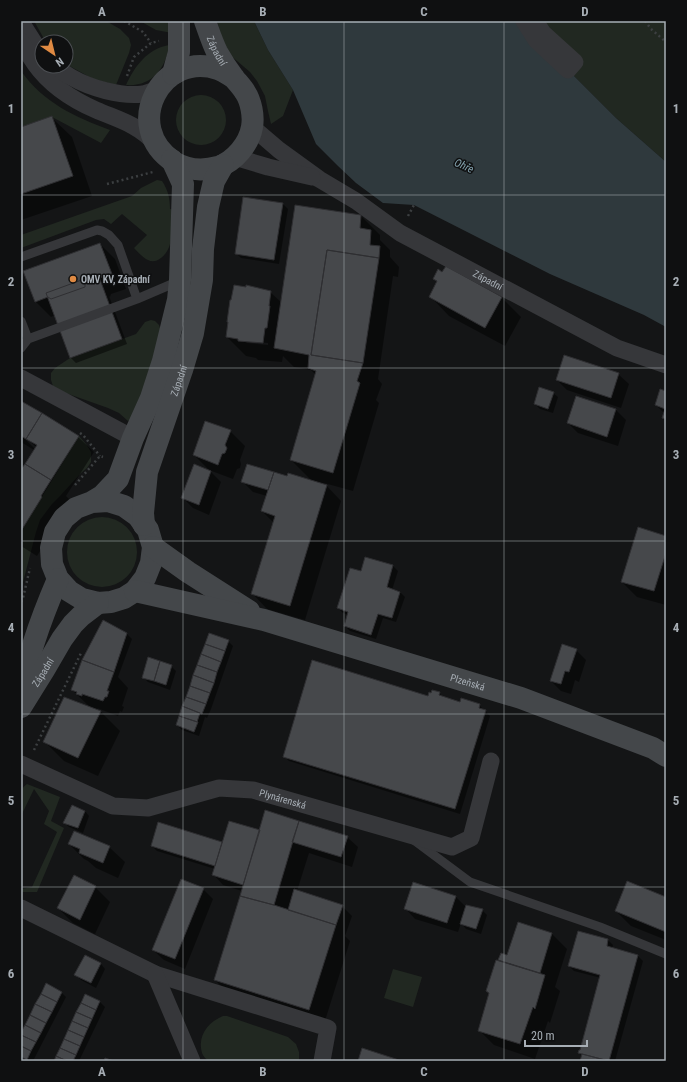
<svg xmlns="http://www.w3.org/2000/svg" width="687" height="1082" font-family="'Roboto Condensed',sans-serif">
	<rect width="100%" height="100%" fill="#141516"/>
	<path fill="#212821" d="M34,21H106L120,29L129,38L131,45L129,53L116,85L93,79L66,64V42H46L43,37Z
		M140,21H171L172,33L156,30Z
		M217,21H254L268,50L293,90L283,116L271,124L268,111L265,96L257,81L250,72L230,55L225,48Z
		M524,21H666V162L616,118L568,70Z
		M169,45C166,69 151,87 126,85C135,66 147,49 169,45Z
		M21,71C44,103 75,117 110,130L101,143L52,117L21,127Z
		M176 120a25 25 0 1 1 50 0a25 25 0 1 1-50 0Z
		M157,180L162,181C168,190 170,198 170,209L176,210C174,221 173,233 170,244C168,253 158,265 148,260C143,258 138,252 134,248L147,235L122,214L111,224L104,219L96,220L21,248V235L132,196L141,188Z
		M151,320L155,321L159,325L161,331L155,362L131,420L128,421L119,413L108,408L60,391L53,386L51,380V373L55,368L70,358L136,334L145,322Z
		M79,436L86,444L91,452V462L87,468L81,473L60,496L52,504L40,520L36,532L21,590V531Z
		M67 552a35 35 0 1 1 70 0a35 35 0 1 1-70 0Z
		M27,784L60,797L51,821L64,828L37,892H21V889L32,887L57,832L44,824L49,811L34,789L21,816C21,807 17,790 27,784Z
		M393,969L422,977L413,1007L384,998Z
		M223,1016H227L288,1037L296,1044L299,1052V1061H208C206,1059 203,1056 202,1053C197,1036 208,1022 223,1016Z"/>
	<path fill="#2f393d" d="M254,21H524L568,70L616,118L666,162V327L644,315L550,274L414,205L383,203L356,183L338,166L316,144L293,90L268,50Z"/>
	<path fill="#0007" fill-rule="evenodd" d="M52,118L72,137L92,196L21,220V128Z
		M283,204L288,209L279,264L241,258L236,253Z
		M361,216L380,235V240L390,250V257L399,267L398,277L393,276L378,379L382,384L376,400L379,403L353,491L324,483L341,501L305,620L267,609L252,593L274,523L262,511L267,496L253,492L242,481L288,477L313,482L291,460L316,375L311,370L294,367L283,356L282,362L258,360L256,358L246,356L227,337L270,292L282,303ZM245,341L268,343V345L247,343Z
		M100,244L115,259L126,289L111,294L110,297L109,296L127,344L76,363L71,358L55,315L51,317L35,301Z
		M434,279L502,298L521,317L505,346L449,316L430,296L438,283Z
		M618,374L629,384L621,408L567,390L557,380Z
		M666,392V420L663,417L665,414L656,405Z
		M553,393L558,397L553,413L540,409L535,404Z
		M577,397L616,410L626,420L618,446L578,433L568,423Z
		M21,402L78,437L94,452L66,496L70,500L61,517L37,556L21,546V471L34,450L21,442ZM24,438H27L36,447V450Z
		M230,431L245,446L240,460L241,464L240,468L237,469L233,479L209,470L221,482L209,515L193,508L183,498L194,466L211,472L194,455Z
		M666,537V605L637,597L622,582Z
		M393,566L398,571L392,590L400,592L405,597L396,622L383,618L376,639L350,631L345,626L348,615L343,613L338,608L361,573Z
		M127,634L132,639L118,677L128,688L122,706L124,707L122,712L120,711L118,716L97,708L120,731L98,776L64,761L44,741L90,707L72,690Z
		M228,641L233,646L211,709L207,718L205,717L199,736L182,730L177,725Z
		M576,650L586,660L579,682L575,680L571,694L561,691L551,681Z
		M171,666L176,671L170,690L148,682L143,677Z
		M439,693L444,698L461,703L479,705L490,716L460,814L289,761L284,756L428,697L432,694Z
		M85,811L89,816L83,833L69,827L64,822Z
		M260,831L347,837L358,847L352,867L309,853L297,891L342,906L352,916L345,936L350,941L324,1024L230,995L215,980L242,891L223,885L213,874L215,869L157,851L152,846L222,843L223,844Z
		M69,844L109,847L125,862L118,878L96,868L88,861L84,859Z
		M95,887L110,902L95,934L73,923L58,908Z
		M203,889L213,899L185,969L164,960L153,950Z
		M456,897L466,907L482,910L487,915L481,934L466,929L461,923L458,932L415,919L405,908Z
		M666,899V940L631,926L616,911Z
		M519,923L552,934L567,949L555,987L560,991L550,1023L548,1021L535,1059L494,1045L479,1030L501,954L508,957Z
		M578,932L608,940L613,945L612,948L638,956L643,961L615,1061H581L582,1056L579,1053L580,1051L601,978L574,971L569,966Z
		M85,956L101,964L105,969L96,988L81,980L76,975Z
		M61,992L66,997L33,1061H21V1034Z
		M85,995L100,1002L105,1007L79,1061H55Z"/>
	<path fill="#46484b" stroke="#2f2f32" d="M52,116L73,176L21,194V127Z
		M243,197L283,203L274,260L235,254Z
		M295,205L361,215L360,228L371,230L370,245L380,246L379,258L327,250L311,355L363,363L357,381L360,383L333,473L290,460L316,371L308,368L309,355L274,348Z
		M100,243L112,274L96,279L95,283L92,281L85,284V287L51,299L48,297L35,302L23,271Z
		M327,250L379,258L363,363L311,355Z
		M446,266L502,297L485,328L429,297L437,281L433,279L438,269L442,272Z
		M98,274L122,339L70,358L46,293Z
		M234,285L246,287V285L271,291L269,306H270L267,328H265L263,343L238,341V339L226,337L228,322H227L230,300H231Z
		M564,355L619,373L611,398L556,380Z
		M539,387L554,392L548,409L534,404Z
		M660,389L666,391V419L662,418L665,409L655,405Z
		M576,396L616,409L607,437L567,423Z
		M21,401L42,413L26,439L21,436Z
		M42,413L79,436L51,480L25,464L37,445L26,439Z
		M205,421L231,430L225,445L227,448L225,453L222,454L218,465L193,455Z
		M25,464L51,480L41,496L42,497L21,531V469Z
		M194,464L211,471L199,505L181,498Z
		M247,464L274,472L268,490L241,482Z
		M274,472L287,476L288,473L327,485L290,606L251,594L275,516L261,511Z
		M638,527L666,536V553L654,591L621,582Z
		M365,557L393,565L387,587L400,592L392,618L378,614L371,635L344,626L348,612L337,608L350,568L361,571Z
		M103,620L127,633L114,672L82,660Z
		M209,633L229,640L225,651L205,644Z
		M205,644L225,651L221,662L201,654Z
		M562,644L577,649L569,672L565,671L561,684L550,681Z
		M201,654L221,662L217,672L197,665Z
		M148,657L160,661L154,681L142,678Z
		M82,660L114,672L107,691H109L107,697H105L103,701L82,694V696L76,694L77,692L71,690Z
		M312,660L428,696L429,692L431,693L432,690L440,692L439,695L460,702L461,698L480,704L479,708L486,710L455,809L283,757Z
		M160,661L172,665L166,685L154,681Z
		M197,665L217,672L214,683L193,675Z
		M193,675L214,683L210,693L190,686Z
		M190,686L210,693L206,704L186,697Z
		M64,697L101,711L78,758L43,742Z
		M186,697L206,704L202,714L182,706Z
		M182,706L200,713L197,722L179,716Z
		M179,716L198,722L194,732L176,725Z
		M72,805L85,811L78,828L63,823Z
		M265,810L299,821L274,905L240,896Z
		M229,821L260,830L243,885L212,875Z
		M299,821L348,836L341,857L292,842Z
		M158,822L222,842L215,866L151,846Z
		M74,831L110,846L103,863L79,853L80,849L68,844Z
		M74,875L96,886L80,920L57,908Z
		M181,879L204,888L175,959L152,950Z
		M627,881L666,897V932L615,911Z
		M413,882L456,896L447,923L404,909Z
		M294,889L343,905L336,925L288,910Z
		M240,896L274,905L336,925L309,1010L214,980Z
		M466,905L483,909L476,929L460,924Z
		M518,922L552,933L540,973L498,960L501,953L507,955Z
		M578,931L608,939L607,946L638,955L609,1061L578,1053L579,1050H580L600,975L568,966Z
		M85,955L101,963L91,983L74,975Z
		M496,960L545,975L535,1009L533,1007L520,1044L478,1031L489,993L486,991Z
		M46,983L62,992L57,1002L41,994Z
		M41,994L57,1002L52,1012L35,1004Z
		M85,994L100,1001L96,1010L81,1003Z
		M81,1003L96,1010L92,1019L76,1012Z
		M35,1004L52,1012L46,1023L30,1015Z
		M76,1012L92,1019L88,1028L72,1021Z
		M30,1015L46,1023L41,1033L25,1025Z
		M72,1021L88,1028L84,1037L68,1030Z
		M25,1025L41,1033L36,1042L21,1035V1032Z
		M68,1030L84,1037L80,1046L64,1039Z
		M21,1035L36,1042L31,1051L21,1046Z
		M64,1039L80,1046L76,1055L60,1048Z
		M21,1046L31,1051L27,1060L21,1057Z
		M60,1048L76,1055L73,1061H67L56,1056Z
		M362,1048L402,1061H358Z
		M582,1054L605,1060V1061H580Z
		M56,1056L67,1061H54Z
		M105,1058L114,1061H104Z"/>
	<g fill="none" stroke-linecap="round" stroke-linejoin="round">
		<path stroke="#3c3f41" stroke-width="2.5" stroke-dasharray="2 3" stroke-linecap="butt" d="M124,21L143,32L151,43
			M645,21L651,29L666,42
			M127,76L134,57L151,43L159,41
			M107,184L153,172
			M408,216L414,205
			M80,433L83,435L100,456
			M75,485L100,456L103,457
			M21,602L23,598L30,568
			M34,750L82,651"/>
		<path stroke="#36373a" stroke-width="9" d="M21,257L97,230L102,231L109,235L118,245L137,299
			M21,321L28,339
			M21,348L28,339L137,299L179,281
			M415,841L470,882L600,927L666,954"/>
		<g stroke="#36373a" stroke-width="17">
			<path d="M524,21L536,40L568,70L575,62L543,33L535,21"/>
			<path d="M21,22L35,44L42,51"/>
			<path d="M21,41C25,49 30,57 35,64C50,85 73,100 96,110C119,120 137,124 155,143"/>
			<path d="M55,66C60,70 65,74 71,77C90,88 121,97 143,94C148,93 153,91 158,89"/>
			<path id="s1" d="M252,127L279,150L319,179L356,201L400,233L617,348L666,365"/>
			<path d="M235,157L268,167L312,177"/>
			<path d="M21,378L133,438"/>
			<path id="s2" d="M21,764L113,806L148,808L219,788L253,790L452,847L471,838L491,761"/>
			<path d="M21,908L155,974L328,1028L322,1061"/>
			<path d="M155,974L192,1061"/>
		</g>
		<g stroke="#44474a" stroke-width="22">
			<path id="s3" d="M205,21C209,32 212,42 217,52C222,61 228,70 234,78C237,82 242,87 245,92C251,101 254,116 252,127C249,144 235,161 218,167C203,171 187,170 174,162C121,127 161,50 218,69C224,71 229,75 234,78"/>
			<path d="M173,74L179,52V21"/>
			<path d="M92,502L108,501L124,506L138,516L148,530L153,547L151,563L145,578L135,591L124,598L111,602L98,603L82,599L69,591L58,579L52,564L51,548L55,532L64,518L76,508L92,502L102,496L118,479L133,438L151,398L163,361L178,300L180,280L183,184L172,160"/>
			<path id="s4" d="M144,525L143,513L147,472L182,370L193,333L202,280L203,249L208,207L214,181L223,165"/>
			<path d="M153,547L188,572L249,611"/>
			<path id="s5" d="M135,591L264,620L521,698L653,748L666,756"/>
			<path d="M21,695C27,655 42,616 58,579"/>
			<path id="s6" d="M21,707L44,670L62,639L73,624L81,616L98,603"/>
		</g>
	</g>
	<path fill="none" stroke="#a7aeb5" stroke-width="1" stroke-opacity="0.55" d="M183,21V1061M344,21V1061M504,21V1061M21,195H666M21,368H666M21,541H666M21,714H666M21,887H666"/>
	<circle fill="#df8a43" stroke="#0f1011" stroke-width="1.5" cx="73" cy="279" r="4"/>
	<g text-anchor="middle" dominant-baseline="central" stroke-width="3" stroke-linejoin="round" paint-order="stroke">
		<g font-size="10" fill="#a7aeb5" stroke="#0f1011">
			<text stroke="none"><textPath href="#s3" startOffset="32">Západní</textPath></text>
			<text stroke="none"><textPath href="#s1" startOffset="282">Západní</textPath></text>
			<text stroke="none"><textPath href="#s4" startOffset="150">Západní</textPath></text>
			<text stroke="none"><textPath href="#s6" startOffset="41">Západní</textPath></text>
			<text stroke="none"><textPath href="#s5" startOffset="345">Plzeňská</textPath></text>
			<text stroke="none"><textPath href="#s2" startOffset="275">Plynárenská</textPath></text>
		</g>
		<g font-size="10" font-weight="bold" fill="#a7aeb5" stroke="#0f1011" text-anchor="start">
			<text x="81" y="279">OMV KV, Západní</text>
		</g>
		<g font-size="11" font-style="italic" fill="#82a1ad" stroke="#0f1011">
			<text transform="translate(464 166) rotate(24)">Ohře</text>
		</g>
	</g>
	<rect width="687" height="1082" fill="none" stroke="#0f1011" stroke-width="44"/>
	<g transform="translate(54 54) rotate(145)"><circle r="19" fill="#0f1011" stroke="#4c4f53"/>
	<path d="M0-3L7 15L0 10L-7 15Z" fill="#df8a43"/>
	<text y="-6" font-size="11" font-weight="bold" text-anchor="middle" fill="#a7aeb5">N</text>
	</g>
	<path d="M525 1040v6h62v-6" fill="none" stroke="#a7aeb5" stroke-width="2"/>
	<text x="531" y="1040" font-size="12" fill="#a7aeb5" stroke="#0f1011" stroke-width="3" paint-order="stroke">20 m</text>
	<rect x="22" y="22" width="643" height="1038" fill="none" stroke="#a7aeb5" stroke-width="1.5"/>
	<g font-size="13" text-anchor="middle" font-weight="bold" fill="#a7aeb5">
		<text x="102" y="16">A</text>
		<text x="263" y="16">B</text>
		<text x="424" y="16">C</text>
		<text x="585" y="16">D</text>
		<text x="11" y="113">1</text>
		<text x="676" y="113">1</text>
		<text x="11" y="286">2</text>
		<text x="676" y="286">2</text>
		<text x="11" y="459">3</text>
		<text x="676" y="459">3</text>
		<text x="11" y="632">4</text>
		<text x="676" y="632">4</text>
		<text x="11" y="805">5</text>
		<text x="676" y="805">5</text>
		<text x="11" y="978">6</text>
		<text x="676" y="978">6</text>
		<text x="102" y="1076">A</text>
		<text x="263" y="1076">B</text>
		<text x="424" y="1076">C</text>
		<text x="585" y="1076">D</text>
	</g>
</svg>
